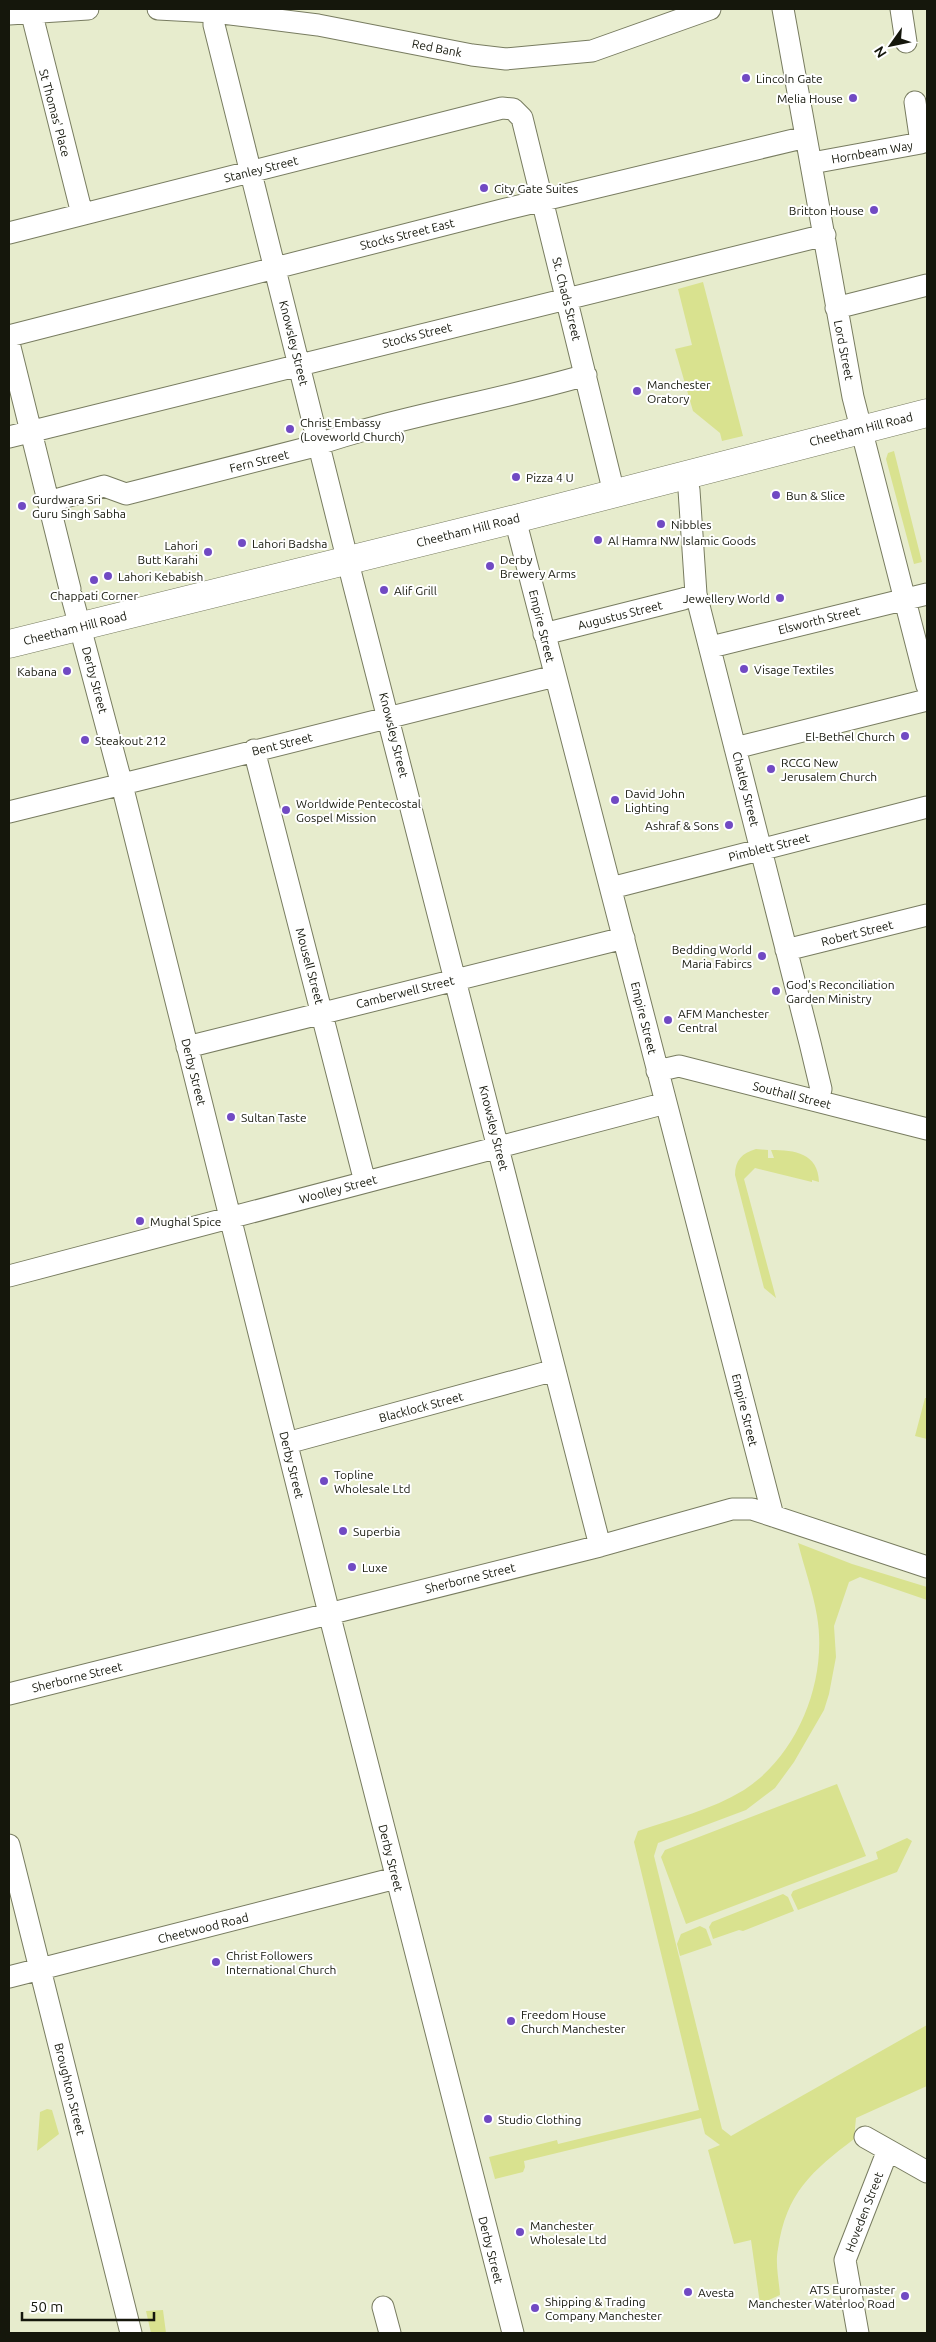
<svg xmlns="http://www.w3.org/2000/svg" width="936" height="2342" font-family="Ubuntu,sans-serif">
	<rect width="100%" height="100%" fill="#e7eccd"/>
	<path fill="#d9e28f" d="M703,282L743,436L722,441L720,433L693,411L675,349L692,345L678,289Z
		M894,451L922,562L914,564L886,459L888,453Z
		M756,1149L768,1150V1158H774L771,1150C795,1150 818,1153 819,1182L812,1180V1182L755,1168L744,1179L776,1298L764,1288L735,1175C735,1160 742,1153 756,1149Z
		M925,1398H927V1439L915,1436Z
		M798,1543L852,1564L927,1587V1600L860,1577L849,1582L834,1626L836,1657L829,1694L824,1710L794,1762L775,1788L746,1810L658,1843L654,1856L722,2129L731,2136L927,2025V2086L856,2118L854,2139C812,2171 786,2193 778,2249C775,2263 779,2280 780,2295L760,2304L751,2240L734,2244L708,2150L720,2145L705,2134L701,2118L524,2161L525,2167L523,2172L495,2179L489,2157L557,2140L558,2144L699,2110L634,1842L638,1831C674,1819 711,1810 744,1790C798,1755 828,1680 817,1616C813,1592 804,1567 798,1543Z
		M837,1784L866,1856L686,1924L661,1857L665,1850Z
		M907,1838L912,1841L897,1872L798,1910L791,1895L793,1891L878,1859L876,1852Z
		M783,1894L788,1897L794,1911L743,1931L739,1930L713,1939L709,1927L712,1922Z
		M700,1926L706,1929L712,1945L680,1956L677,1944L681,1934Z
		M47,2109L52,2110L59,2134L37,2151L40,2112Z
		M163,2310L166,2333H151L146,2311Z"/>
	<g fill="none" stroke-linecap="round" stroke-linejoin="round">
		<defs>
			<path id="minor" d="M158,9L214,12L318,25L472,55L506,59L592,51L710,9
				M783,9L853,397L927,686
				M901,9L906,42
				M31,11L82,214
				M214,12V25L353,582L600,1546
				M9,14L88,9
				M812,163L921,143L915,102
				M9,233L502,108L513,109L522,118L614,493
				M836,308L927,285
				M9,336L506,209L806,137
				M9,343L70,589
				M9,437L825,235
				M685,474L689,490L696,594L810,1043L821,1089L818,1101
				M48,502L104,486L126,494L307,448C398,416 494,402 586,375
				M515,519L773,1516
				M72,597L122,785L329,1613L513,2333
				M544,634L683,599L696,594
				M711,647L927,594
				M735,748L927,700
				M254,750L365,1182
				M9,812C191,767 373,723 555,676
				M611,888L927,807
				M786,950L927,915
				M187,1047L624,938
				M657,1071L679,1066L927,1129
				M9,1276L666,1103
				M287,1443L555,1370
				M9,1694L600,1546L732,1509H752L927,1567
				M9,1845L131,2333
				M9,1977L396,1878
				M865,2137L927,2172
				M383,2307L390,2333
				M858,2333L845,2260L888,2150"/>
			<path id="highway" d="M9,644L515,519L927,413"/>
		</defs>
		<use href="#minor" stroke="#787c60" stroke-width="23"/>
		<use href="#highway" stroke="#787c60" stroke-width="29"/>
		<use href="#minor" stroke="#fff" stroke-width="21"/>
		<use href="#highway" stroke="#fff" stroke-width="28"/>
	</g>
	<g fill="#714ac3" stroke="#fff" stroke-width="2">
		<circle cx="746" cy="78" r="5"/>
		<circle cx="853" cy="98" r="5"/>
		<circle cx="484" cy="188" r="5"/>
		<circle cx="874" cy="210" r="5"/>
		<circle cx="637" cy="391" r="5"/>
		<circle cx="290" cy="429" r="5"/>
		<circle cx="516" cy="477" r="5"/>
		<circle cx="776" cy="495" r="5"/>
		<circle cx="22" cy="506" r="5"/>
		<circle cx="661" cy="524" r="5"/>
		<circle cx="598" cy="540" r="5"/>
		<circle cx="242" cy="543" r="5"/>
		<circle cx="208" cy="552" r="5"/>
		<circle cx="490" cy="566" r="5"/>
		<circle cx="108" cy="576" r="5"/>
		<circle cx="94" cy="580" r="5"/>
		<circle cx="384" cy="590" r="5"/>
		<circle cx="780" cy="598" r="5"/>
		<circle cx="744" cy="669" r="5"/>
		<circle cx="67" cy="671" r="5"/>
		<circle cx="905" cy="736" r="5"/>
		<circle cx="85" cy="740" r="5"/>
		<circle cx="771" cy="769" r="5"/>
		<circle cx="615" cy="800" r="5"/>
		<circle cx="286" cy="810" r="5"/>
		<circle cx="729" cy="825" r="5"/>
		<circle cx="762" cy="956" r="5"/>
		<circle cx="776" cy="991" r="5"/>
		<circle cx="668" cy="1020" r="5"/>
		<circle cx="231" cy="1117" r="5"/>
		<circle cx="140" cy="1221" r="5"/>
		<circle cx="324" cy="1481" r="5"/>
		<circle cx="343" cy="1531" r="5"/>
		<circle cx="352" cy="1567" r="5"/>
		<circle cx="216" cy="1962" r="5"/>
		<circle cx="511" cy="2021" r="5"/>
		<circle cx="488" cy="2119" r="5"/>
		<circle cx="520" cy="2232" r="5"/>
		<circle cx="688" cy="2292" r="5"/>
		<circle cx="905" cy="2296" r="5"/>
		<circle cx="535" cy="2308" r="5"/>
	</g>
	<g text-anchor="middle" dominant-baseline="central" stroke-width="4" stroke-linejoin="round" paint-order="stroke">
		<g font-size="12" fill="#15170c" stroke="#fff">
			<text transform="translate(437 48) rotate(11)">Red Bank</text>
			<text transform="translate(55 113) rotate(75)">St Thomas' Place</text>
			<text transform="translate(872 152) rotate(-10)">Hornbeam Way</text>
			<text transform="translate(261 169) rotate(-14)">Stanley Street</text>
			<text transform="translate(407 234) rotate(-14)">Stocks Street East</text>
			<text transform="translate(567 299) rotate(76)">St. Chads Street</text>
			<text transform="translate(417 335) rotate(-14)">Stocks Street</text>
			<text transform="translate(294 343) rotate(76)">Knowsley Street</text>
			<text transform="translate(844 350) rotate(79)">Lord Street</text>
			<text transform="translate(861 429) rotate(-14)">Cheetham Hill Road</text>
			<text transform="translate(259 461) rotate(-14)">Fern Street</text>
			<text transform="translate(468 530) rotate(-14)">Cheetham Hill Road</text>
			<text transform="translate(620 615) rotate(-14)">Augustus Street</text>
			<text transform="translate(819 620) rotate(-14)">Elsworth Street</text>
			<text transform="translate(542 626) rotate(76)">Empire Street</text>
			<text transform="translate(75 628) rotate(-14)">Cheetham Hill Road</text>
			<text transform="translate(95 680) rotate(75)">Derby Street</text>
			<text transform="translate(394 735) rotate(76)">Knowsley Street</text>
			<text transform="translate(282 744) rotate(-14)">Bent Street</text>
			<text transform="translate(746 789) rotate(76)">Chatley Street</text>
			<text transform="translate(769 847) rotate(-14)">Pimblett Street</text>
			<text transform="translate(857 933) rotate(-14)">Robert Street</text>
			<text transform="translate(310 966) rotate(75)">Mousell Street</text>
			<text transform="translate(405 992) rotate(-14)">Camberwell Street</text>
			<text transform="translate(644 1018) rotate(76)">Empire Street</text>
			<text transform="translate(194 1072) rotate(76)">Derby Street</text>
			<text transform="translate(792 1095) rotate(14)">Southall Street</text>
			<text transform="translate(494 1128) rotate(76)">Knowsley Street</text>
			<text transform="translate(338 1189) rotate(-15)">Woolley Street</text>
			<text transform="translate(421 1407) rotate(-15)">Blacklock Street</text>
			<text transform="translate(745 1410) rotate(76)">Empire Street</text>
			<text transform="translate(292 1465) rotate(76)">Derby Street</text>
			<text transform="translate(470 1578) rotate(-14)">Sherborne Street</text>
			<text transform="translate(77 1677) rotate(-14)">Sherborne Street</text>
			<text transform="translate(391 1858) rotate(76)">Derby Street</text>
			<text transform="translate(203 1928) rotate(-14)">Cheetwood Road</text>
			<text transform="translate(70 2089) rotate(76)">Broughton Street</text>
			<text transform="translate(864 2212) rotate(-69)">Hoveden Street</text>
			<text transform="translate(491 2250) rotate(76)">Derby Street</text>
		</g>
		<g font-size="12" fill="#15170c" stroke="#fff" text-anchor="start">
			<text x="756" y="78">Lincoln Gate</text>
			<text x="843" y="98" text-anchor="end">Melia House</text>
			<text x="494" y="188">City Gate Suites</text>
			<text x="864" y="210" text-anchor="end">Britton House</text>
			<text x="647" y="384">Manchester<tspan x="647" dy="14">Oratory</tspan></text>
			<text x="300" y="422">Christ Embassy<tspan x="300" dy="14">(Loveworld Church)</tspan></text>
			<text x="526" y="477">Pizza 4 U</text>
			<text x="786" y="495">Bun &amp; Slice</text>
			<text x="32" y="499">Gurdwara Sri<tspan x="32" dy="14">Guru Singh Sabha</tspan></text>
			<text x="671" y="524">Nibbles</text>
			<text x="608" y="540">Al Hamra NW Islamic Goods</text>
			<text x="252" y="543">Lahori Badsha</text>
			<text x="198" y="545" text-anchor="end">Lahori<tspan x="198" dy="14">Butt Karahi</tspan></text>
			<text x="500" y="559">Derby<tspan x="500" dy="14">Brewery Arms</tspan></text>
			<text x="118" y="576">Lahori Kebabish</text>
			<text x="394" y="590">Alif Grill</text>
			<text x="94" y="595" text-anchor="middle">Chappati Corner</text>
			<text x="770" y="598" text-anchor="end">Jewellery World</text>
			<text x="754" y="669">Visage Textiles</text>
			<text x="57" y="671" text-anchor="end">Kabana</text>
			<text x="895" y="736" text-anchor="end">El-Bethel Church</text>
			<text x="95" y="740">Steakout 212</text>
			<text x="781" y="762">RCCG New<tspan x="781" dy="14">Jerusalem Church</tspan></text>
			<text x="625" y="793">David John<tspan x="625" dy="14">Lighting</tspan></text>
			<text x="296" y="803">Worldwide Pentecostal<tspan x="296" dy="14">Gospel Mission</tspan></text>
			<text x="719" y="825" text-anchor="end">Ashraf &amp; Sons</text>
			<text x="752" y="949" text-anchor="end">Bedding World<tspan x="752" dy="14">Maria Fabircs</tspan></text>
			<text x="786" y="984">God's Reconciliation<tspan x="786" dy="14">Garden Ministry</tspan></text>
			<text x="678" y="1013">AFM Manchester<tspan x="678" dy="14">Central</tspan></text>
			<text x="241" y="1117">Sultan Taste</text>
			<text x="150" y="1221">Mughal Spice</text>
			<text x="334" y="1474">Topline<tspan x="334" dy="14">Wholesale Ltd</tspan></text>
			<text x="353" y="1531">Superbia</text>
			<text x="362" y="1567">Luxe</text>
			<text x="226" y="1955">Christ Followers<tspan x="226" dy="14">International Church</tspan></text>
			<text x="521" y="2014">Freedom House<tspan x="521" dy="14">Church Manchester</tspan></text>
			<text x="498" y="2119">Studio Clothing</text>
			<text x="530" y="2225">Manchester<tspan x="530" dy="14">Wholesale Ltd</tspan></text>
			<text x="895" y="2289" text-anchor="end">ATS Euromaster<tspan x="895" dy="14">Manchester Waterloo Road</tspan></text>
			<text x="698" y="2292">Avesta</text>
			<text x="545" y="2301">Shipping &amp; Trading<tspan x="545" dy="14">Company Manchester</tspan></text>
		</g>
	</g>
	<rect width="936" height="2342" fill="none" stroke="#15170c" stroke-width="20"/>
	<g transform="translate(891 45) rotate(237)" stroke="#ffffff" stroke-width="4" paint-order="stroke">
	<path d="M0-4L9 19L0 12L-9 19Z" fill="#15170c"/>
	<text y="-8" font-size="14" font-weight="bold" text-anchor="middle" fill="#15170c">N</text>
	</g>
	<path d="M22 2312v8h132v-8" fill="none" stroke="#15170c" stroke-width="2.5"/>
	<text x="30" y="2312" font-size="15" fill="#15170c" stroke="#ffffff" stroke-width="4" paint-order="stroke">50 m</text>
</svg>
